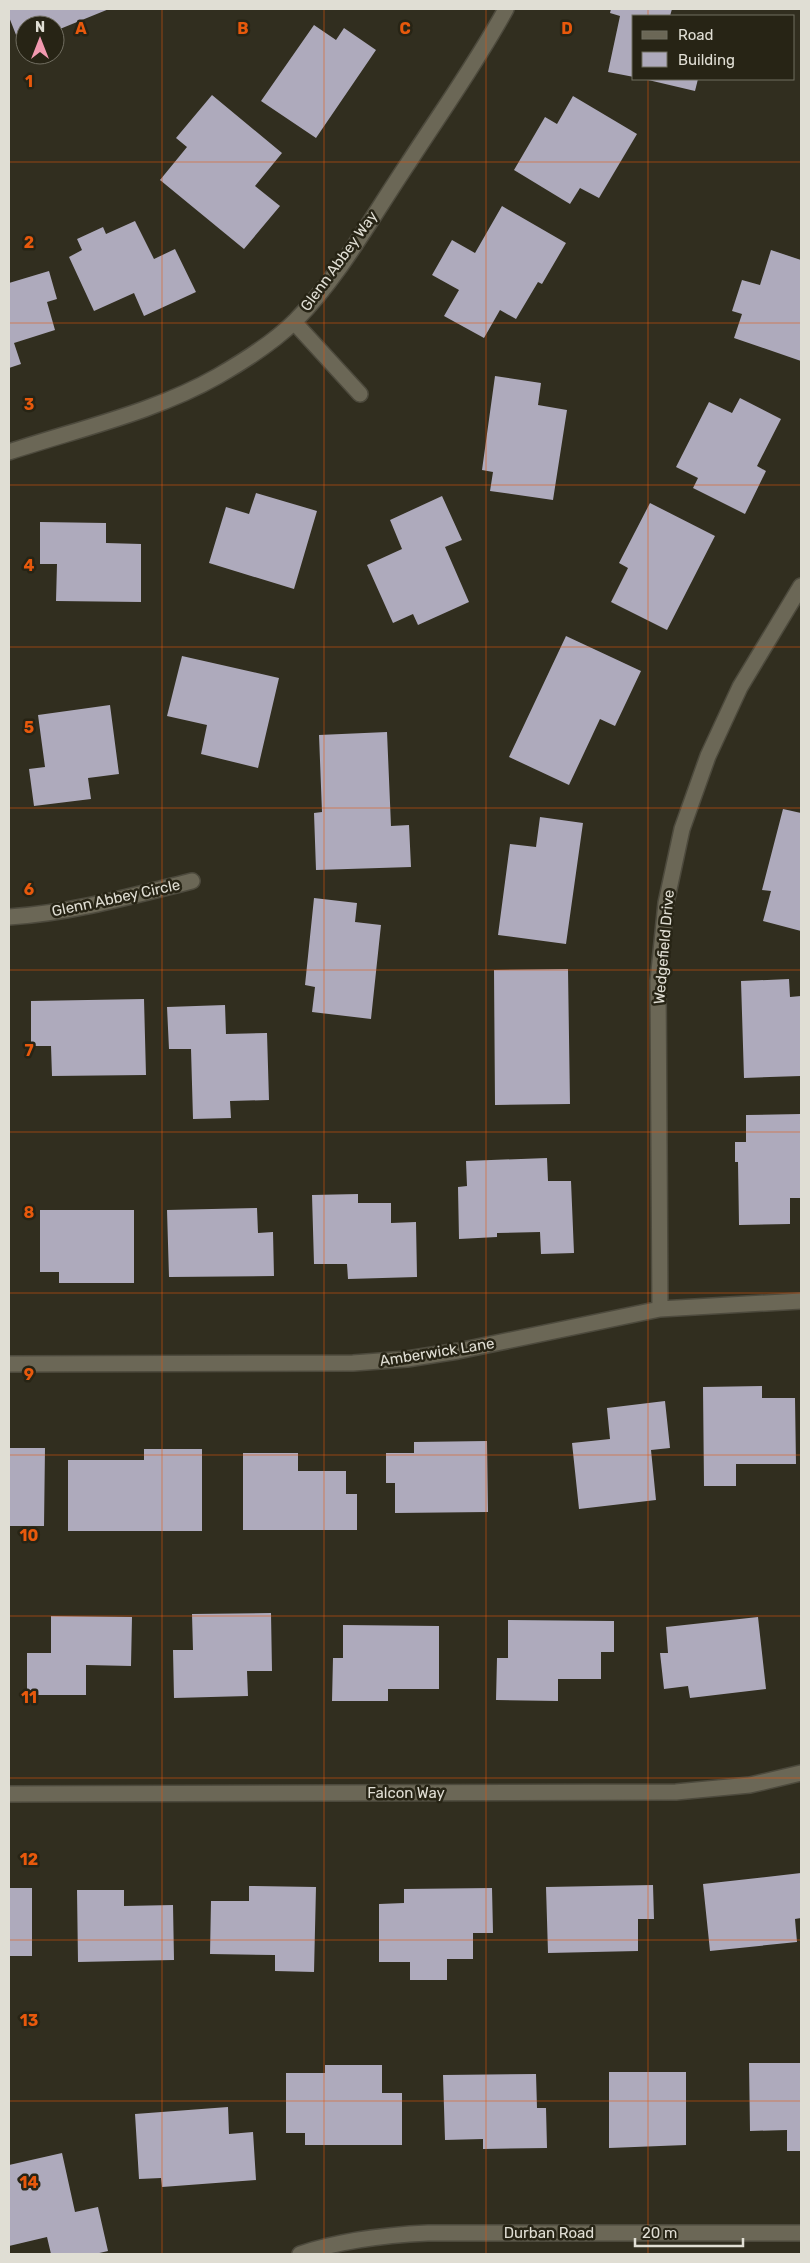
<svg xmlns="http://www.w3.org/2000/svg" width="810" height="2263" font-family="Rubik,sans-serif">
	<rect width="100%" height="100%" fill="#312e1f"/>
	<path fill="#aeaabc" d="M9,9H109L55,31V25H25V43L20,45L9,17Z
		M611,9H672L670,16H634V77L608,72L620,16L610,13Z
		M314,25L336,40L344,28L376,50L316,138L261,101Z
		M644,79H698L695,91Z
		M212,95L282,153L255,186L280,206L244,249L160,180L187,147L176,138Z
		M573,96L637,134L599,198L580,188L570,204L514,170L545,117L557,124Z
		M502,206L566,243L542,284L538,282L516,319L500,310L484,338L444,316L459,290L432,275L452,240L475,253Z
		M135,221L154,259L175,249L196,292L144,316L134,293L94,311L69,257L82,250L77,239L103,227L106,234Z
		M771,250L801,260V361L734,338L742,314L732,311L742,280L760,285Z
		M49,271L57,299L47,302L55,330L14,343L21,364L9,368V283Z
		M495,376L541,383L538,405L567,410L553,500L490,491L493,472L482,470Z
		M740,398L781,419L757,466L766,471L745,514L693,488L698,478L676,467L709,402L732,413Z
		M256,493L317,511L294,589L209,563L226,507L249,514Z
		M442,496L462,540L445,547L469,602L418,625L413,614L393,623L367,565L402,549L390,520Z
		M650,503L715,536L667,630L611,602L628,568L619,563Z
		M40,522L106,523V543L141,544V602L56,601L57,564H40Z
		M566,636L641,671L615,726L600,719L569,785L509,757Z
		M182,656L279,678L258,768L201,754L207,725L167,716Z
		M110,705L119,774L88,778L91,799L34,806L29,769L45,767L38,715Z
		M387,732L391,826L409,825L411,867L316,870L314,813L322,812L319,735Z
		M783,809L801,813V931L763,921L771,891L762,890Z
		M540,817L583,823L566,944L498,935L510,844L536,847Z
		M314,898L357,903L355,922L381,925L371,1019L312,1012L315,987L305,985Z
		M568,969L570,1104L495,1105L494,970Z
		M789,979L790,997L801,996V1076L744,1078L741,981Z
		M144,999L146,1075L52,1076L51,1046H31V1001Z
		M225,1005L226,1034L267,1033L269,1100L230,1101L231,1118L193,1119L191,1049H169L167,1007Z
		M801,1114V1198H790V1224L739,1225L738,1162H735V1142H746V1115Z
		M547,1158L548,1181H571L574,1253L541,1254L540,1232L497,1233V1237L459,1239L458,1187L467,1186L466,1161Z
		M358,1194V1203H391V1223L416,1222L417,1277L348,1279L347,1264H314L312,1195Z
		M257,1208L258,1233L273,1232L274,1276L169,1277L167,1210Z
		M40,1210H134V1283H59V1272H40Z
		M762,1386V1398H795L796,1464H736V1486H704L703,1387Z
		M665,1401L670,1448L651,1450L656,1500L579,1509L572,1443L610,1439L607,1408Z
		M487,1441L488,1512L395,1513V1483H386V1453H414V1442Z
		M9,1448H45L44,1526H9Z
		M144,1449H202V1531H68V1460H144Z
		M243,1453H298V1471H346V1494H357V1530H243Z
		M271,1613L272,1671H247L248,1696L174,1698L173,1650H193L192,1614Z
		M51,1616L132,1617L131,1666L86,1665V1695H27V1653H51Z
		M758,1617L766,1689L690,1698L688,1686L664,1689L660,1653H668L666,1627Z
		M508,1620L614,1621V1652H601V1679H558V1701L496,1700L497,1658H508Z
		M343,1625L439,1626V1689H388V1701H332L333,1658H343Z
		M801,1873V1918L795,1919L797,1942L710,1951L703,1884Z
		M653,1885L654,1919H638V1951L548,1953L546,1887Z
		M249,1886L316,1887L314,1972L275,1971V1955L210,1954L211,1901H249Z
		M9,1888H32V1956H9Z
		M492,1888L493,1933H473V1959H447V1980H410V1962H379V1904L404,1903V1889Z
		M77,1890H124V1906L173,1905L174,1960L78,1962Z
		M749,2063H801V2151H787V2130L750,2131Z
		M325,2065H382V2093H402V2145H305V2133H286V2073H325Z
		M609,2072H686V2145L609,2148Z
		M536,2074L537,2108H546L547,2148L483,2149V2139L445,2140L443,2075Z
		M228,2107L229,2134L253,2132L256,2180L162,2187L161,2178L139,2179L135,2114Z
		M62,2153L75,2212L98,2207L108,2251L95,2254H51L47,2237L9,2246V2165Z"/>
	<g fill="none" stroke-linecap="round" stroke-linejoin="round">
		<defs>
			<path id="minor" d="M294,322L360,394
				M9,452C78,429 155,412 218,376C244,361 273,343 295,321C340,276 373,215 409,162C442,111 477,62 506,9
				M9,917C71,913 132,896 192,881
				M660,1309L658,981L666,903L682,829L708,756L740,687L801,586
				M9,1364L353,1363L407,1359L458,1351L660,1309L801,1301
				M9,1794L676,1792L750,1785L801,1773
				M300,2254C342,2240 384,2235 428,2233H801"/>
		</defs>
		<use href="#minor" stroke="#4d4a3d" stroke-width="18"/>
		<use href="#minor" stroke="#6b6756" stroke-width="15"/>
	</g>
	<path fill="none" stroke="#e8590c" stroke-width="1" stroke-opacity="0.55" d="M162,9V2254M324,9V2254M486,9V2254M648,9V16M648,79V2254M9,162H801M9,323H801M9,485H801M9,647H801M9,808H801M9,970H801M9,1132H801M9,1293H801M9,1455H801M9,1616H801M9,1778H801M9,1940H801M9,2101H801"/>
	<g text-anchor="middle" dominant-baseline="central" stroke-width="5" stroke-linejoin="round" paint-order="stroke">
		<g font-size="15" fill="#e0ded4" stroke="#272415">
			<text transform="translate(339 261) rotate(-54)">Glenn Abbey Way</text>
			<text transform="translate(116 898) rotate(-12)">Glenn Abbey Circle</text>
			<text transform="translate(664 947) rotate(-85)">Wedgefield Drive</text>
			<text transform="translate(437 1352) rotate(-9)">Amberwick Lane</text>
			<text x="406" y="1793">Falcon Way</text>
			<text x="549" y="2233">Durban Road</text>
		</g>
	</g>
	<g font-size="16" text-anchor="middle" font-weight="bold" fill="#e8590c" stroke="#272415" stroke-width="5" stroke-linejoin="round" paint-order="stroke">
		<text x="81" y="34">A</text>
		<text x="243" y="34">B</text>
		<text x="405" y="34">C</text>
		<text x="567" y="34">D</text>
		<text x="29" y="87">1</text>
		<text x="29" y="248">2</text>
		<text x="29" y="410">3</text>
		<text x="29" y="571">4</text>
		<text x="29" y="733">5</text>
		<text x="29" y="895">6</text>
		<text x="29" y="1056">7</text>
		<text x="29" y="1218">8</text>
		<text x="29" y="1380">9</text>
		<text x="29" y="1541">10</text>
		<text x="29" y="1703">11</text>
		<text x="29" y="1865">12</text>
		<text x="29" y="2026">13</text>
		<text x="29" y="2188">14</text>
	</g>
	<rect width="810" height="2263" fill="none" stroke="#e0ded4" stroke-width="20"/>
	<rect x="632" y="15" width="162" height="65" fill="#272415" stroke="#716e61"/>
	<rect x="642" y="31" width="25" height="8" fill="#6b6756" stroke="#716e61"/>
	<text x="678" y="40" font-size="15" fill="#e0ded4">Road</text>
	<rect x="642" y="52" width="25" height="15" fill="#aeaabc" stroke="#716e61"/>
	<text x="678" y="65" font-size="15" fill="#e0ded4">Building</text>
	<g transform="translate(40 40)"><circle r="24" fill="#272415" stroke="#716e61"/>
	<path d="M0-4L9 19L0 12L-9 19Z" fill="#f29ab0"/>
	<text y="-8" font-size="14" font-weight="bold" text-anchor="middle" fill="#e0ded4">N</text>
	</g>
	<path d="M635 2238v8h108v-8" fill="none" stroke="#e0ded4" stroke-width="2.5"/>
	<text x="642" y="2238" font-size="15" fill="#e0ded4" stroke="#272415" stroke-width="4" paint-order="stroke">20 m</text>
</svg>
